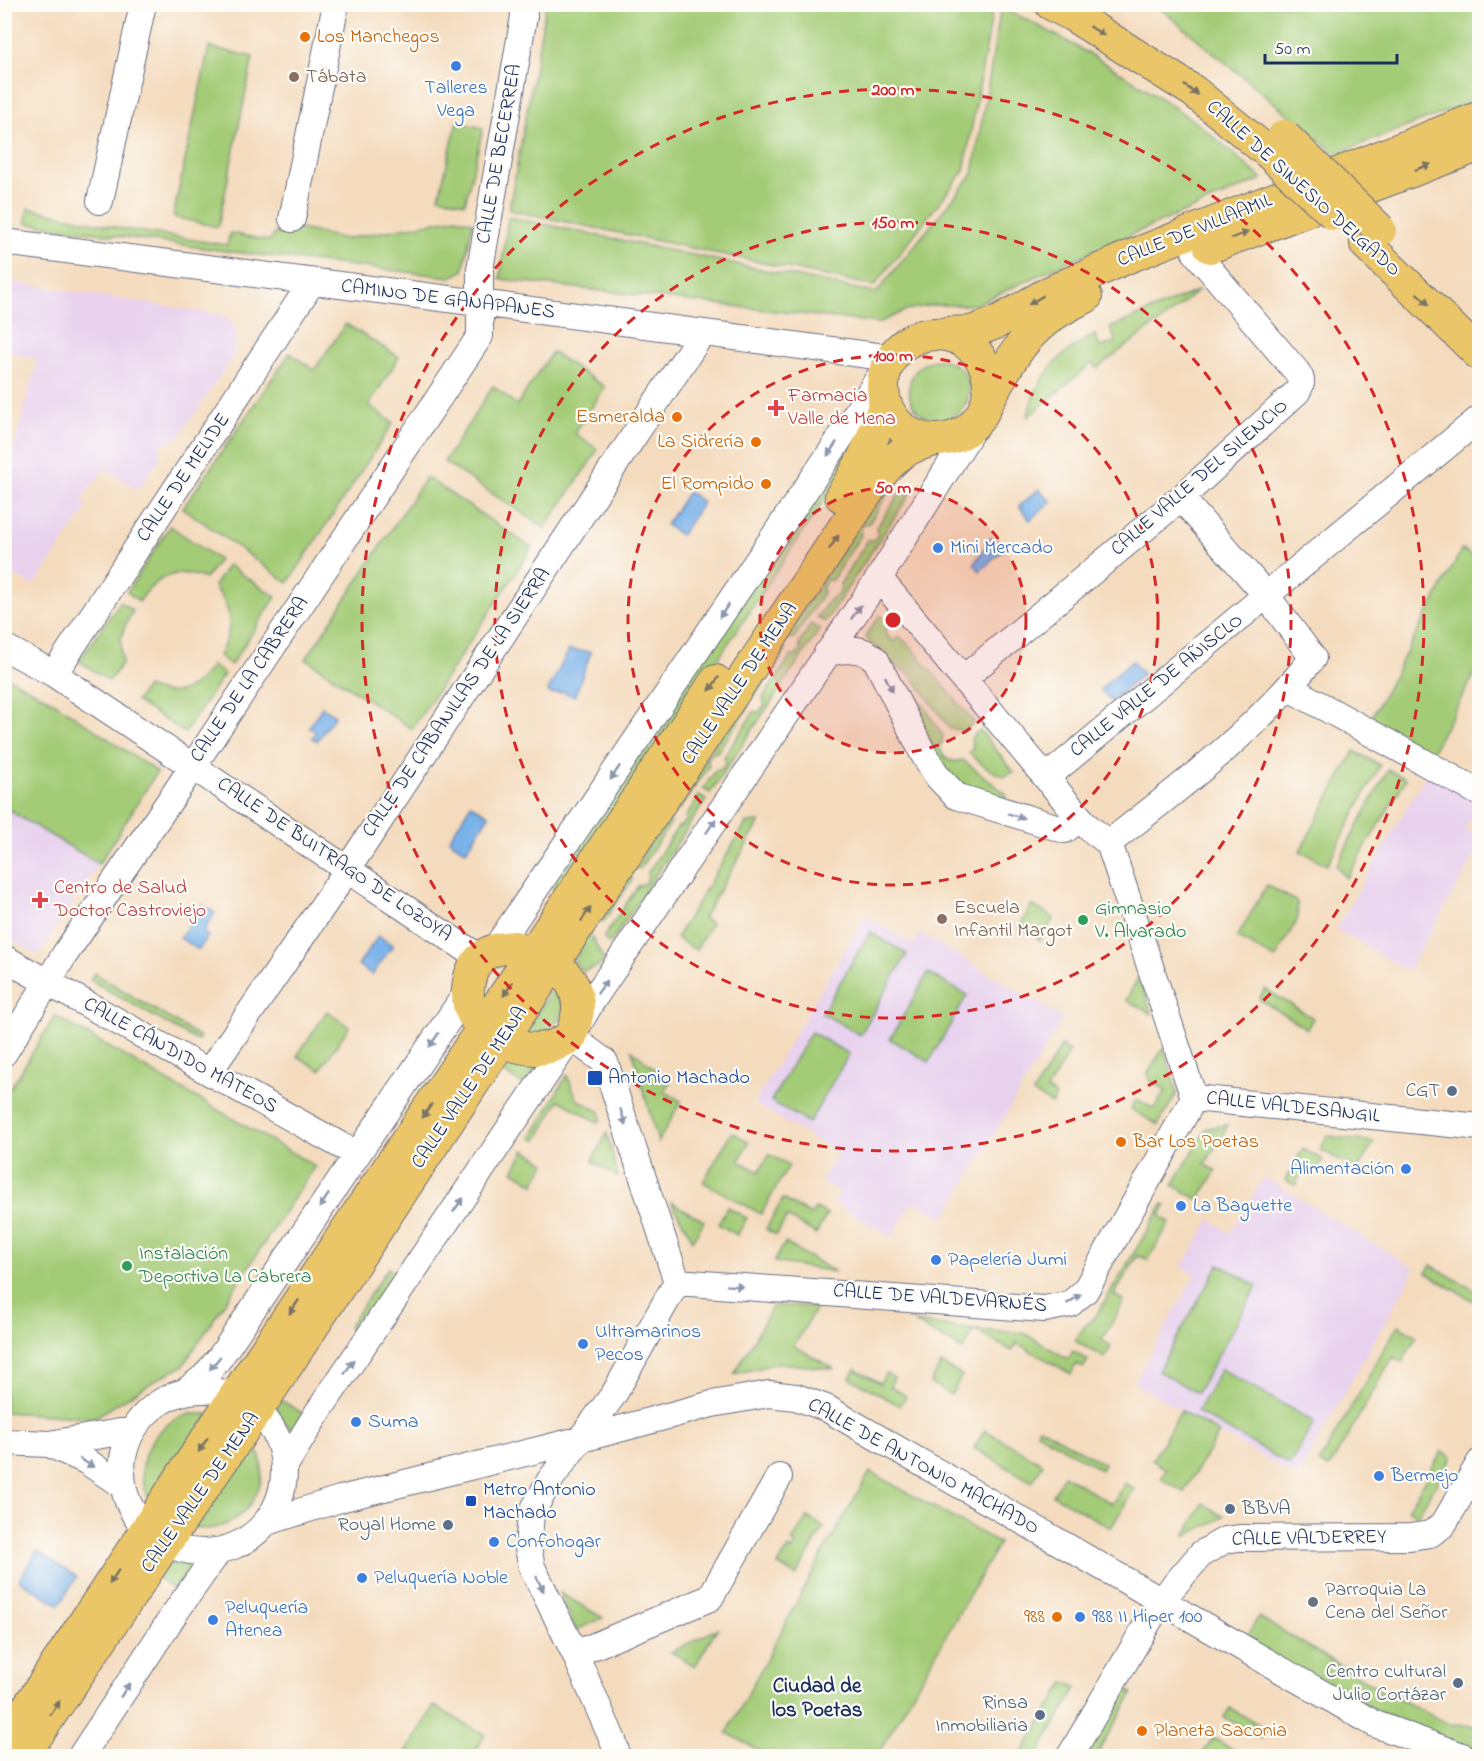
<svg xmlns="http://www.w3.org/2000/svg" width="1484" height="1761" font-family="'Indie Flower',sans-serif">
	<rect width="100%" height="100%" fill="#fdfcf7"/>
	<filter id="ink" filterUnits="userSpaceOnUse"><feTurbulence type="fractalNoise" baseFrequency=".0167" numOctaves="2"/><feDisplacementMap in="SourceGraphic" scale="12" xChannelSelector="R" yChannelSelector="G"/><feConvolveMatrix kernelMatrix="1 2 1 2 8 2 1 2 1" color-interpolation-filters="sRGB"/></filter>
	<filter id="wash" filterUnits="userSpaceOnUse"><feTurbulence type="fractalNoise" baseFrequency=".008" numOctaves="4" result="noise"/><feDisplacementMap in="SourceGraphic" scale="24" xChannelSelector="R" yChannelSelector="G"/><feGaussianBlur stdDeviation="1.35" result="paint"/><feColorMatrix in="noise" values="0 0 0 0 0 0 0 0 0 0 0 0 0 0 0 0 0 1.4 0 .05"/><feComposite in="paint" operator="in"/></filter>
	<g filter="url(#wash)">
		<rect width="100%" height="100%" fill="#f4dbbe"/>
		<path fill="#e8d2ee" d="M4,281L222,315L233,322L237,335L232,358L179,437L161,444L160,458L138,490L104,468L81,501L88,506L34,585L5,572V482L37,360L5,349Z
			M1427,773L1479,804L1465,829L1479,838V849L1408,971L1336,929Z
			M5,808L99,864L38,955L5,936Z
			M865,916L913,944L920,933L1063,1018L944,1219L913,1201L892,1237L834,1203L840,1193L821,1181L837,1153L754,1103Z
			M1264,1177L1415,1269L1297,1477L1134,1383L1195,1275L1182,1267L1210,1220L1230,1233Z"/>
		<path fill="#a4cc77" stroke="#607e6a" stroke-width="1.5" d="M979,4L992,14L964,171L874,286L509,210L546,5Z
			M1156,5H1479V99L1336,154Z
			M1001,7C1067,39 1131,77 1191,119C1216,137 1239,159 1262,179L1069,261L975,305H933L906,310L879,323L500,279L508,217L876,293L973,174Z
			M209,47L253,57L218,227L173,217Z
			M457,122L483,128L465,203L439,197Z
			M28,208L124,229L227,245L230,233L270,241L275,233L301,229L345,239L456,218L473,222L463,271L451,277L225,251L25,223Z
			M1199,290L1158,324H1156L1097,368L1092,363L1028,417C1033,380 1062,349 1095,335L1100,347L1116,342L1110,328Z
			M346,324L399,357L369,405L393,423L288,583L183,508L290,353L314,370Z
			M552,352L605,387L575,433L598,450L545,528L444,462L493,386L517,405Z
			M909 390a30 30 0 1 1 60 0a30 30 0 1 1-60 0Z
			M848,442L858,449L561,894L549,885Z
			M892,474L896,481L869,523L864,524L860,530L861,535L832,580H827L823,586V593L794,638L788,639L783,646L786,651L756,695L750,696L746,702L748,708L717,752L712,753L707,760L709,766L679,810L673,811L669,817L671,823L640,868H635L631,875L632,880L604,921L598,923Z
			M426,477L532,548L412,729L306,659Z
			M907,485L914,488L825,622L817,617L831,598L837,596L841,588L840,584L868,540H874L878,534L876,528L904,487Z
			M170,526L219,560L205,579C177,566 155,577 139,602L127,592Z
			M1462,549L1479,559V666L1431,753L1369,722Z
			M228,565L276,597L231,665L219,656C233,628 234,611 214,586Z
			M120,602L133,611C122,627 117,643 123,662L109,681L79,661Z
			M880,615L892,624L884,631L893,642L899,636L911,647L974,722L964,732L956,729H950L915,680L905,671L887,662L868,640L866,636Z
			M811,624L820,629L710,793L703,789L716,770L722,769L726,762L724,757L754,712H759L765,705L763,698L791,656H796L801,649L799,644Z
			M212,666L224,674L185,733L136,701L147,687C176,700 194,690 212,666Z
			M896,675L920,700L943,736L940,748C944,760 951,764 963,760L1006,794L1009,806L959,783L944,767Z
			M5,676L52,701L157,772L99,864L5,808Z
			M980,730L1014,772L1005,776C990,772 980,763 969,753L973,748L971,738Z
			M1354,751L1380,765L1327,865L1300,851Z
			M1388,770L1406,779L1347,878L1336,866Z
			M699,796L706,800L611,942H607L604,937L638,886L646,883L648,876L647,874L678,827L682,826L687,819L686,816Z
			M760,822L703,918L711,923L696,950L676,938L746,823Z
			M1267,885L1297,902L1298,918L1275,959L1237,937Z
			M1032,905L1054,918L1040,940L1019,927Z
			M870,932L907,954L860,1035L822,1013Z
			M588,934L591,936L604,960L601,965L584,971L579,968L574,961Z
			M94,973L200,1037L197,1041L90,980Z
			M928,973L967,995L929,1062L890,1039Z
			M1139,976L1152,1014L1126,1000Z
			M556,984C559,989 563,1000 563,1007C563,1018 548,1033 538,1034C533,1035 527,1034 523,1033Z
			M1265,989L1313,1018L1307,1029L1259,999Z
			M327,1011L349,1027L320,1070L297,1056Z
			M55,1016L315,1166L183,1366L159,1378L94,1418L5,1412V1097Z
			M811,1032L849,1054L809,1123L771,1101Z
			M1061,1046L1070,1051L1047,1089L1056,1096L1052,1104L1033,1093Z
			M1164,1047L1177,1093L1158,1125L1131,1109L1135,1101L1138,1100L1154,1109L1166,1090L1149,1080L1148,1073Z
			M632,1050L670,1082L664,1091L681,1101L658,1142Z
			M503,1062L519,1065H539L525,1086L498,1069Z
			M567,1075L577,1099L600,1112L601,1118L599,1123L559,1100L537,1140L531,1138Z
			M1228,1125L1205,1164L1216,1171L1199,1200L1173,1185L1207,1128Z
			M732,1132L749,1142L739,1161L759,1172L769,1154L789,1165L761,1214L703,1182Z
			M607,1133L618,1177L592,1161Z
			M1327,1136L1374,1142L1358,1169L1320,1150Z
			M1303,1149L1323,1160L1318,1169L1307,1164L1295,1185L1285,1180Z
			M525,1150L546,1163L534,1184L513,1171Z
			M783,1199L811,1215L816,1208L827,1214L816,1234L787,1217L776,1235L766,1229Z
			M671,1202L704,1221L693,1240Z
			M1163,1204L1166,1205L1160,1216L1170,1222L1148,1260L1138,1255L1114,1295L1124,1301L1102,1340L1111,1346L1105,1358L1075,1341L1084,1327L1098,1313Z
			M727,1207L747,1218L737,1235L718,1224Z
			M785,1243L835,1272L774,1262Z
			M1219,1264L1257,1286L1197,1393L1158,1371Z
			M1431,1265L1479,1293L1475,1302L1426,1273Z
			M388,1268L394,1272L354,1331L348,1327Z
			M773,1306H817L794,1346L834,1369L779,1363L734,1374Z
			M914,1322L974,1330L1024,1333L1068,1359L1073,1351L1088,1360L1083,1368L1076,1364L1071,1374L1017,1343L1012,1351L974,1330L963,1350Z
			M1398,1325L1417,1336L1402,1362L1393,1357L1329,1468L1319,1463Z
			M941,1364L962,1375L951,1395L930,1383Z
			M855,1369L880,1383L886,1373L894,1378L890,1386L906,1396L900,1406L850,1378Z
			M1221,1369L1314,1422L1290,1465L1197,1412Z
			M277,1398L304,1414L296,1428L291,1429C280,1419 275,1413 277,1398Z
			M1181,1411L1219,1433L1184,1492L1161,1479L1166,1469L1152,1460Z
			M190,1414H209L151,1502C129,1466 152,1423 190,1414Z
			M1039,1427L1104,1464L1101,1470L1037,1432Z
			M985,1430L1043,1464L1032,1482L974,1448Z
			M250,1440C284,1476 240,1540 193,1527Z
			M1442,1451L1452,1457L1417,1516L1408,1509Z
			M870,1472L999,1543L877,1756H769L727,1733L824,1551Z
			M1064,1475L1112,1504L1125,1483L1134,1489L1111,1528L1053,1495Z
			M1203,1503L1224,1517L1185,1536Z
			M807,1517L824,1527L796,1576L778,1565L788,1548L792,1551L796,1544L792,1542Z
			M180,1563L186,1565L190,1569L176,1591L157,1578L168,1564Z
			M560,1593L603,1618L576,1630Z
			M1259,1617L1386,1693L1451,1725L1479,1726V1754L1463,1753L1241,1644Z
			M717,1629L695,1666L671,1652Z
			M1065,1682L1077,1687L1037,1756H1020Z
			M1125,1689L1133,1693L1096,1756H1086Z
			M434,1706L485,1735L473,1756H404Z
			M1230,1708L1268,1730L1262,1739L1224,1717Z
			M1213,1738L1244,1756H1201Z"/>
		<path fill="#7ab2ea" stroke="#4a70a4" stroke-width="1.5" d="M1039,489L1051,502L1030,520L1019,506Z
			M688,492L703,502L681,535L666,525Z
			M991,538L1006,547L980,571L974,564Z
			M569,650L591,652L576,693L574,696L563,692L551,694L548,691Z
			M1132,661L1143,674L1111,701L1100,689Z
			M322,707L335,715L317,741L312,738L316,732L309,727Z
			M471,804L489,815L466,851L449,840Z
			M202,905L215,913L203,932L208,936L199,950L180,938Z
			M378,936L393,945L372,975L358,965Z
			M37,1551L77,1577L59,1605L19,1580Z"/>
	</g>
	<g filter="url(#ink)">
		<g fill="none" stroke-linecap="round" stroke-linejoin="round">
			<defs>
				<path id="minor" d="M100,201L143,4
					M292,219L336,4
					M4,242L480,303L891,358
					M879,578L1074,811L1089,828L1109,843C1183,785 1254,732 1313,658L1266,595L1181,498
					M4,647L54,674L480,958
					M827,653C847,650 861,645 876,660L924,755L938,777L956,796L1065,830L1080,818
					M54,674L312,282
					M964,678L1181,498L1297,392C1302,384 1303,380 1297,372L1195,252
					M1289,688L1478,792
					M1047,777L1480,418
					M1109,843L1194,1098
					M495,949L835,446L887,365
					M4,958L356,1154
					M571,1037L605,1062L677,1282L614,1394L550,1480L531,1514L528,1548L532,1567L575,1654L614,1743L617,1756
					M4,1053L65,954L177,790L480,336V269L524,16L523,4
					M209,1072L331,894L702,333
					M1194,1098L1480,1127
					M677,1282L1044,1309L1070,1304L1085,1291L1194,1098
					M122 1471a81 81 0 1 1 162 0a81 81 0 1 1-162 0Z
					M186,1391L205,1376L221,1356L467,992
					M4,1442L49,1444L132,1430
					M49,1444L86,1461L123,1486
					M284,1467L316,1415L571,1037L592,1001L879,578L977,422
					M267,1522L340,1499L582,1439L712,1404L769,1394L796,1397L826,1408L1375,1724L1462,1756
					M575,1654L710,1598L779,1477
					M81,1756L177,1610L218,1552
					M1070,1756L1160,1602L1201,1554L1225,1540L1239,1538L1410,1537L1430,1534L1443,1525L1480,1462"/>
				<path id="major" d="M1051,4L1072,15L1193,91L1269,153
					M1366,244L1480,355
					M1210,247L1480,145
					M947,333L971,332L996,323L1048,293L1126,258L1480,117
					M883 387a53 53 0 1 1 106 0a53 53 0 1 1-106 0Z
					M987,403C1014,352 1030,321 1086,297
					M841,496C863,463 873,440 885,402
					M515,947C545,954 579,974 578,1009C578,1018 573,1028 571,1037C564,1040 557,1045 550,1047C523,1054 486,1039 473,1015C464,999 467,971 481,958C490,949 503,948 515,947Z
					M4,1743L235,1396L716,681
					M23,1756L165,1544L268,1394L502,1040L875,481C896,456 902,448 935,440"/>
			</defs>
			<use href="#minor" stroke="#676b80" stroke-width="28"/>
			<use href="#major" stroke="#676b80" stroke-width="34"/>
			<use href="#minor" stroke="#fff" stroke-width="26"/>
			<use href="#major" stroke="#ebc669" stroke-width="32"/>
			<defs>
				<path id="major-bridge" d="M1284,136L1380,230
					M1269,153L1334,214"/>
			</defs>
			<use href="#major-bridge" stroke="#676b80" stroke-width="34" stroke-linecap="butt"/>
			<use href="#major-bridge" stroke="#ebc669" stroke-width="32"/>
		</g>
		<defs><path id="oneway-solid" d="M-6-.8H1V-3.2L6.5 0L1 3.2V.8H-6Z" transform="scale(1.5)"/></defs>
		<g fill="#797363">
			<use href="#oneway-solid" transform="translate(1097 31) rotate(32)"/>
			<use href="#oneway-solid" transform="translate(1191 90) rotate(36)"/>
			<use href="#oneway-solid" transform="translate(1423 167) rotate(-21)"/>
			<use href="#oneway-solid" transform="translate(1240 235) rotate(-20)"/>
			<use href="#oneway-solid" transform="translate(1423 299) rotate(44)"/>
			<use href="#oneway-solid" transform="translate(1036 300) rotate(149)"/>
			<use href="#oneway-solid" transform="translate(834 542) rotate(-56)"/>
			<use href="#oneway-solid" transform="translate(714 684) rotate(124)"/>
			<use href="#oneway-solid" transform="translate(586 914) rotate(-56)"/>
			<use href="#oneway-solid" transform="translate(508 989) rotate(123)"/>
			<use href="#oneway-solid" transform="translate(427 1111) rotate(124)"/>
			<use href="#oneway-solid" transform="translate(294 1307) rotate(124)"/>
			<use href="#oneway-solid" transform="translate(203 1445) rotate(123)"/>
			<use href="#oneway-solid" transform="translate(114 1577) rotate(123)"/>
			<use href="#oneway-solid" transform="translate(55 1708) rotate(-56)"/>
		</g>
		<g fill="#8d97ae">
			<use href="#oneway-solid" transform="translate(832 449) rotate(124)"/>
			<use href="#oneway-solid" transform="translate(724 611) rotate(124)"/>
			<use href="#oneway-solid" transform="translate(856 612) rotate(-55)"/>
			<use href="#oneway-solid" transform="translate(889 684) rotate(63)"/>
			<use href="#oneway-solid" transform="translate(615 773) rotate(124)"/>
			<use href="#oneway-solid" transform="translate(1016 816) rotate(17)"/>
			<use href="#oneway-solid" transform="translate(711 826) rotate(-56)"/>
			<use href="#oneway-solid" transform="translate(602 987) rotate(-55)"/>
			<use href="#oneway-solid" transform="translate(434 1040) rotate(124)"/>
			<use href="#oneway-solid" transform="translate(623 1117) rotate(72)"/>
			<use href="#oneway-solid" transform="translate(324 1201) rotate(124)"/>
			<use href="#oneway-solid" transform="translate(458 1205) rotate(-56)"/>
			<use href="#oneway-solid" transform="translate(735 1286) rotate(4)"/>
			<use href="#oneway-solid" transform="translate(1074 1299) rotate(-34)"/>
			<use href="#oneway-solid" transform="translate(215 1363) rotate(129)"/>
			<use href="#oneway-solid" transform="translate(349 1367) rotate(-56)"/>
			<use href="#oneway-solid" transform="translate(87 1463) rotate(30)"/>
			<use href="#oneway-solid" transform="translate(540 1584) rotate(64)"/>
			<use href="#oneway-solid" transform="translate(125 1690) rotate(-57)"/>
		</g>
	</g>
	<circle cx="893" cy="620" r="133" fill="#d62828" fill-opacity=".12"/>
	<g fill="none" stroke="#d62828" stroke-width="3" stroke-dasharray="10 8">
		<circle cx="893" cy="620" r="133"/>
		<circle cx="893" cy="620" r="265"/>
		<circle cx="893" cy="620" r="398"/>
		<circle cx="893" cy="620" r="531"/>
	</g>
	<g fill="#e8710a" stroke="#fdfcf7" stroke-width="2">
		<circle cx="305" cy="37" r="6"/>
		<circle cx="677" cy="417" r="6"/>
		<circle cx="756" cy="442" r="6"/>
		<circle cx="766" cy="484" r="6"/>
		<circle cx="1121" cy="1142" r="6"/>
		<circle cx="1057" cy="1617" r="6"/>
		<circle cx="1142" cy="1731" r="6"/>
	</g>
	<g fill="#3f7fe0" stroke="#fdfcf7" stroke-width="2">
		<circle cx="456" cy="66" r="6"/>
		<circle cx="938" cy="548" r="6"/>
		<circle cx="1406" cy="1169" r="6"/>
		<circle cx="1181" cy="1206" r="6"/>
		<circle cx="936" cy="1260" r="6"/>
		<circle cx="583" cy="1344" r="6"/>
		<circle cx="356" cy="1422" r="6"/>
		<circle cx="1379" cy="1476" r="6"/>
		<circle cx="494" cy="1542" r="6"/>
		<circle cx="362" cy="1578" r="6"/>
		<circle cx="1080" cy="1617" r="6"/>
		<circle cx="213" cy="1620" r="6"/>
	</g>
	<g fill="#8d6e63" stroke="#fdfcf7" stroke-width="2">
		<circle cx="294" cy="77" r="6"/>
		<circle cx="942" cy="919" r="6"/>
	</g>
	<g fill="#e0444e" stroke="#fdfcf7" stroke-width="2">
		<path d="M773 399h6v6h6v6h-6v6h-6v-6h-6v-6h6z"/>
		<path d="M37 891h6v6h6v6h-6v6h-6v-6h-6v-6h6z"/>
	</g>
	<g fill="#2e9e5b" stroke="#fdfcf7" stroke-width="2">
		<circle cx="1083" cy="920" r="6"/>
		<circle cx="127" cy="1266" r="6"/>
	</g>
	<g fill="#1a4fb4" stroke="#fdfcf7" stroke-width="2">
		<rect x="587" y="1070" width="16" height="16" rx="3"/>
		<rect x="465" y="1495" width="12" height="12" rx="3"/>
	</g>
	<g fill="#5c6f8a" stroke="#fdfcf7" stroke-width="2">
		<circle cx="1452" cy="1091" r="6"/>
		<circle cx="1230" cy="1509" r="6"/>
		<circle cx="448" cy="1525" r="6"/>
		<circle cx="1458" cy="1683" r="6"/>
		<circle cx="1040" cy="1715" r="6"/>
	</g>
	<circle fill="#6b7280" stroke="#fdfcf7" stroke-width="2" cx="1313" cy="1602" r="6"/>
	<g text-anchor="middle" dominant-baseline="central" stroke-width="4.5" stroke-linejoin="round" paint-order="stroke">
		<g font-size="20" fill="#c56008" stroke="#fdfcf7" text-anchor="end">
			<text x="317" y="37" text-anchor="start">Los Manchegos</text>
			<text x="665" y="417">Esmeralda</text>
			<text x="744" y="442">La Sidrería</text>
			<text x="754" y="484">El Rompido</text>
			<text x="1133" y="1142" text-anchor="start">Bar Los Poetas</text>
			<text x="1045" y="1617">988</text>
			<text x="1154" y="1731" text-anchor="start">Planeta Saconia</text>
		</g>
		<g font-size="20" fill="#785e54" stroke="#fdfcf7" text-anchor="start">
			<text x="306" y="77">Tábata</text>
			<text x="954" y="908">Escuela<tspan x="954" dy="23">Infantil Margot</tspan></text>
		</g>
		<g font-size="20" fill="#366cbe" stroke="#fdfcf7" text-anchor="start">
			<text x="456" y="88" text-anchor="middle">Talleres<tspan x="456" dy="23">Vega</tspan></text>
			<text x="950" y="548">Mini Mercado</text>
			<text x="1394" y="1169" text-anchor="end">Alimentación</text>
			<text x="1193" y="1206">La Baguette</text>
			<text x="948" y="1260">Papelería Jumi</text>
			<text x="595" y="1332">Ultramarinos<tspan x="595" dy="23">Pecos</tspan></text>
			<text x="368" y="1422">Suma</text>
			<text x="1391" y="1476">Bermejo</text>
			<text x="506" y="1542">Confohogar</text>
			<text x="374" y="1578">Peluquería Noble</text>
			<text x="225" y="1608">Peluquería<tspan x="225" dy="23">Atenea</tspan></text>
			<text x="1092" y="1617">988 II Hiper 100</text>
		</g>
		<g font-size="20" fill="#1b2f5e" stroke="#fdfcf7">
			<text transform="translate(500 154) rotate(-80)">CALLE DE BECERREA</text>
			<text transform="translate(1303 189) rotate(42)">CALLE DE SINESIO DELGADO</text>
			<text transform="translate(1195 231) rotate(-22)">CALLE DE VILLAAMIL</text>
			<text transform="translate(448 300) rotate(7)">CAMINO DE GANAPANES</text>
			<text transform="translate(184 478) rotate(-56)">CALLE DE MELIDE</text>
			<text transform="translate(1200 478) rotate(-41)">CALLE VALLE DEL SILENCIO</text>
			<text transform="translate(250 680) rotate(-56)">CALLE DE LA CABRERA</text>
			<text transform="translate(740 684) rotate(-56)">CALLE VALLE DE MENA</text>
			<text transform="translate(1157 686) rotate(-39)">CALLE VALLE DE AÑISCLO</text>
			<text transform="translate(457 703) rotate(-56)">CALLE DE CABANILLAS DE LA SIERRA</text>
			<text transform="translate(334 860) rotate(34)">CALLE DE BUITRAGO DE LOZOYA</text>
			<text transform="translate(180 1056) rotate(29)">CALLE CÁNDIDO MATEOS</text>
			<text transform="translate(470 1088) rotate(-56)">CALLE VALLE DE MENA</text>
			<text transform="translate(1293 1108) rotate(6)">CALLE VALDESANGIL</text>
			<text transform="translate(940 1299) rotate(4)">CALLE DE VALDEVARNÉS</text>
			<text transform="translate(923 1467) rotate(29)">CALLE DE ANTONIO MACHADO</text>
			<text transform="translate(201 1493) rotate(-55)">CALLE VALLE DE MENA</text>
			<text transform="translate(1309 1539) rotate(-1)">CALLE VALDERREY</text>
		</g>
		<g font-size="20" fill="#be3a42" stroke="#fdfcf7" text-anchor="start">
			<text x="788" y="396">Farmacia<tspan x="788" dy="23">Valle de Mena</tspan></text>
			<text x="54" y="888">Centro de Salud<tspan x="54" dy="23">Doctor Castroviejo</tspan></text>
		</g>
		<g font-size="20" fill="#27864d" stroke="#fdfcf7" text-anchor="start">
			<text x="1095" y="909">Gimnasio<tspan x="1095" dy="23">V. Alvarado</tspan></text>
			<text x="139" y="1254">Instalación<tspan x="139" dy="23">Deportiva La Cabrera</tspan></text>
		</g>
		<g font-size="20" fill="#164399" stroke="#fdfcf7" text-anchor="start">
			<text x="608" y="1078">Antonio Machado</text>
			<text x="483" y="1490">Metro Antonio<tspan x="483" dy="23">Machado</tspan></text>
		</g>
		<g font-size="20" fill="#4e5e75" stroke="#fdfcf7" text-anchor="end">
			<text x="1440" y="1091">CGT</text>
			<text x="1242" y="1509" text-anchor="start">BBVA</text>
			<text x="436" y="1525">Royal Home</text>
			<text x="1446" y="1672">Centro cultural<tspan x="1446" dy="23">Julio Cortázar</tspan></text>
			<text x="1028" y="1703">Rinsa<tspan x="1028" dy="23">Inmobiliaria</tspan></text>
		</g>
		<g font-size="20" fill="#5b616d" stroke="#fdfcf7" text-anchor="start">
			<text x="1325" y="1590">Parroquia La<tspan x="1325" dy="23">Cena del Señor</tspan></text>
		</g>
		<g font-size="21" font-weight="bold" fill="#1b2f5e" stroke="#fdfcf7">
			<text x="817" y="1687">Ciudad de<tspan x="817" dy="24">los Poetas</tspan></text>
		</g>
	</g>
	<circle cx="893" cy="620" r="9" fill="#d62828" stroke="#fdfcf7" stroke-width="3"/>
	<g font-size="18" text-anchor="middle" font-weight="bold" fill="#d62828" stroke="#fdfcf7" stroke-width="4.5" stroke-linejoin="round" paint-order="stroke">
		<text x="893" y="95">200 m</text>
		<text x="893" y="228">150 m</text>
		<text x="893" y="361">100 m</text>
		<text x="893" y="493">50 m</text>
	</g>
	<rect width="1484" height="1761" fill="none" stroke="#fdfcf7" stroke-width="24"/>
	<path d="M1265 54v9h132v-9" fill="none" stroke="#1b2f5e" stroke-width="3"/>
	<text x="1274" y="54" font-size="18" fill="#1b2f5e" stroke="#fdfcf7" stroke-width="4.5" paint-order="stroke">50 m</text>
</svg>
